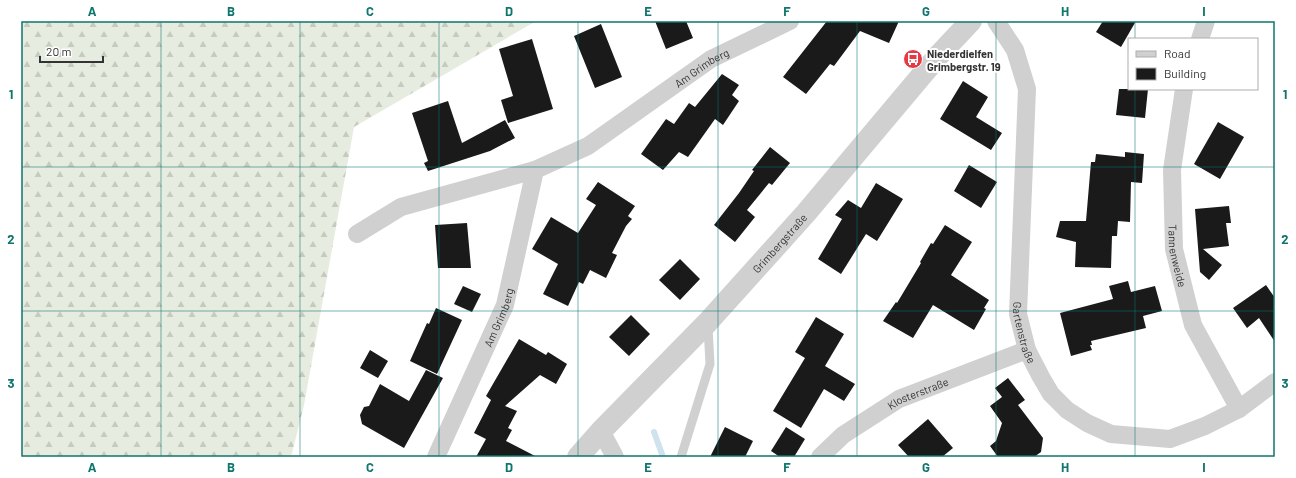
<svg xmlns="http://www.w3.org/2000/svg" width="1296" height="478" font-family="Barlow,sans-serif">
	<defs>
		<pattern id="forest-firs" width="22" height="20" patternUnits="userSpaceOnUse"><rect width="22" height="20" fill="#e6ecdf"/><path d="M5 1l3.5 6h-7zM16 11l3.5 6h-7z" fill="#c6cbc0"/></pattern>
	</defs>
	<rect width="100%" height="100%" fill="#fff"/>
	<path fill="url(#forest-firs)" d="M21,21H536L354,127L304,405L291,457H21Z"/>
	<g fill="none" stroke-linecap="round" stroke-linejoin="round">
		<path stroke="#cfe2ee" stroke-width="6" d="M654,432L663,457"/>
	</g>
	<path fill="#1a1a1a" d="M655,21H686L693,38L666,49Z
		M827,21H899L889,43L860,31L834,66L830,64L806,94L783,77Z
		M1103,21H1136L1121,47L1096,32Z
		M601,24L622,77L595,88L574,36Z
		M532,39L553,109L508,123L501,100L513,96L499,49Z
		M722,74L739,85L732,95L739,101L723,125L715,119L688,157L679,152L663,170L641,154L666,119L674,124L689,103L695,107Z
		M963,81L988,97L976,117L1002,133L991,150L940,119Z
		M1119,89H1148L1145,118L1116,115Z
		M448,101L462,143L505,120L515,138L490,151L428,171L424,163L428,161L412,113Z
		M1218,122L1244,137L1220,179L1194,164Z
		M770,147L790,163L772,185L769,183L747,210L755,217L735,242L714,225L739,193L754,171L752,170Z
		M1125,152L1144,154L1142,183L1131,182L1130,222L1118,221L1117,236H1112L1111,268L1075,267L1076,242L1056,237L1060,221H1086L1091,162H1095L1096,154L1125,157Z
		M969,165L997,182L981,208L954,191Z
		M598,182L635,206L628,216L632,219L626,226L612,253L617,255L606,278L590,270L583,284L579,282L568,306L543,294L558,264L532,249L551,217L578,233L596,205L586,199Z
		M876,183L903,199L877,241L866,234L841,274L818,259L842,219L835,215L848,200L861,208Z
		M1229,206L1231,223H1226L1229,246L1203,249L1222,265L1209,280L1200,272L1195,209Z
		M467,223L471,268H438L435,225Z
		M945,225L972,242L951,275L989,300L984,308L986,309L974,330L933,305L913,338L883,321L896,302L897,303L921,263L920,262L931,243L933,244Z
		M680,259L700,279L680,300L659,280Z
		M1128,281L1131,292L1155,286L1162,311L1143,316L1146,328L1091,341L1092,345H1090L1092,350L1071,356L1060,313L1113,299L1109,286Z
		M1266,285L1275,298V342L1259,318L1247,328L1233,308Z
		M463,286L481,294L472,312L454,304Z
		M436,308L462,320L437,374L410,361L427,323L429,324Z
		M631,315L650,334L629,356L609,337Z
		M816,317L844,334L825,366L855,384L844,401L824,389L801,428L773,411L805,358L795,352Z
		M519,339L546,355L548,352L567,364L556,384L540,375L505,406L517,411L508,428L512,430L506,441L537,457H476L486,439L474,433L491,400L486,396Z
		M370,350L388,361L378,378L360,368Z
		M426,370L443,378L404,448L362,424L360,415L364,407L369,406L380,384L409,401Z
		M1008,378L1025,400L1018,405L1043,438L1041,452L1034,457H998L990,446L996,441L1002,423L990,406L1002,397L995,388Z
		M928,419L953,448L942,457H909L898,445Z
		M725,427L753,441L745,457H710Z
		M786,427L805,439L794,457H780L771,451Z"/>
	<g fill="none" stroke-linecap="round" stroke-linejoin="round">
		<path stroke="#d0d0d0" stroke-width="9" d="M681,457L710,364L708,327"/>
		<g stroke="#d0d0d0" stroke-width="18">
			<path id="s1" d="M996,21L1015,50L1027,89L1018,314L1027,350L1041,377L1051,394L1067,410L1087,423L1111,434L1170,439L1205,426L1239,409L1275,382"/>
			<path d="M1200,39L1206,21"/>
			<path id="s2" d="M1184,89L1172,170L1174,249L1193,325L1239,409"/>
			<path id="s3" d="M357,234L401,207L535,170L588,146L711,59L790,21"/>
			<path d="M601,431L615,457"/>
			<path id="s4" d="M436,457L505,305L535,170"/>
			<path id="s5" d="M820,457L843,435L899,399L1027,350"/>
		</g>
		<path stroke="#d0d0d0" stroke-width="22" id="s6" d="M578,457L601,431L707,323L806,213L938,56L971,21"/>
	</g>
	<path fill="none" stroke="#0f766e" stroke-width="1" stroke-opacity="0.55" d="M161,21V457M300,21V457M439,21V457M578,21V457M718,21V457M857,21V457M996,21V457M1135,21V39M1135,89V457M21,167H1275M21,311H1275"/>
	<defs>
		<symbol id="bus-disc" viewBox="-11 -11 22 22"><circle r="9.5" fill="#e63946" stroke="#fff"/><path d="M-5-6H5V4H4V6H2V4H-2V6H-4V4H-5ZM-3.5-4V0h7V-4ZM-3.5 1.2v1.5H-2V1.2ZM2 1.2v1.5H3.5V1.2Z" fill="#fff"/></symbol>
	</defs>
	<g fill-rule="evenodd">
		<use href="#bus-disc" x="902" y="48" width="22" height="22"/>
	</g>
	<g text-anchor="middle" dominant-baseline="central" stroke-width="4" stroke-linejoin="round" paint-order="stroke">
		<g font-size="11" font-weight="bold" fill="#333" stroke="#fff" text-anchor="start">
			<text x="927" y="53">Niederdielfen<tspan x="927" dy="13">Grimbergstr. 19</tspan></text>
		</g>
		<g font-size="11" fill="#333" stroke="#fff">
			<text stroke="none"><textPath href="#s3" startOffset="387">Am Grimberg</textPath></text>
			<text stroke="none"><textPath href="#s6" startOffset="294">Grimbergstraße</textPath></text>
			<text stroke="none"><textPath href="#s2" startOffset="168">Tannenweide</textPath></text>
			<text stroke="none"><textPath href="#s4" startOffset="153">Am Grimberg</textPath></text>
			<text stroke="none"><textPath href="#s1" startOffset="320">Gartenstraße</textPath></text>
			<text stroke="none"><textPath href="#s5" startOffset="118">Klosterstraße</textPath></text>
		</g>
	</g>
	<rect width="1296" height="478" fill="none" stroke="#ffffff" stroke-width="44"/>
	<rect x="1128" y="38" width="130" height="52" fill="#ffffff" stroke="#adadad"/>
	<rect x="1136" y="51" width="20" height="6" fill="#d0d0d0" stroke="#adadad"/>
	<text x="1164" y="58" font-size="12" fill="#333333">Road</text>
	<rect x="1136" y="68" width="20" height="12" fill="#1a1a1a" stroke="#adadad"/>
	<text x="1164" y="78" font-size="12" fill="#333333">Building</text>
	<path d="M40 56v6h63v-6" fill="none" stroke="#333333" stroke-width="2"/>
	<text x="46" y="56" font-size="12" fill="#333333" stroke="#ffffff" stroke-width="3" paint-order="stroke">20 m</text>
	<rect x="22" y="22" width="1252" height="434" fill="none" stroke="#0f766e" stroke-width="1.5"/>
	<g font-size="13" text-anchor="middle" font-weight="bold" fill="#0f766e">
		<text x="92" y="16">A</text>
		<text x="231" y="16">B</text>
		<text x="370" y="16">C</text>
		<text x="509" y="16">D</text>
		<text x="648" y="16">E</text>
		<text x="787" y="16">F</text>
		<text x="926" y="16">G</text>
		<text x="1065" y="16">H</text>
		<text x="1204" y="16">I</text>
		<text x="11" y="99">1</text>
		<text x="1285" y="99">1</text>
		<text x="11" y="244">2</text>
		<text x="1285" y="244">2</text>
		<text x="11" y="388">3</text>
		<text x="1285" y="388">3</text>
		<text x="92" y="472">A</text>
		<text x="231" y="472">B</text>
		<text x="370" y="472">C</text>
		<text x="509" y="472">D</text>
		<text x="648" y="472">E</text>
		<text x="787" y="472">F</text>
		<text x="926" y="472">G</text>
		<text x="1065" y="472">H</text>
		<text x="1204" y="472">I</text>
	</g>
</svg>
